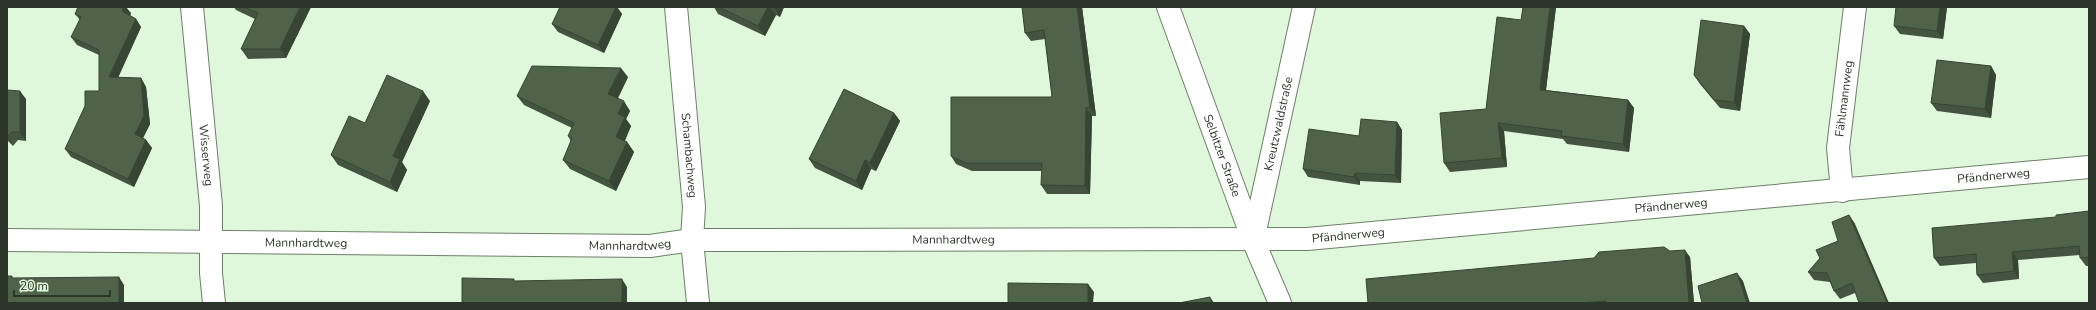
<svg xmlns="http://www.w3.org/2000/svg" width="2096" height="310" font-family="'Nunito Sans',sans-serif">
	<rect width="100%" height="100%" fill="#dff7da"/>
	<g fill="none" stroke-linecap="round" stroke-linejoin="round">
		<defs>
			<g id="street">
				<path id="s1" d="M192,7L211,206V273L214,303"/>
				<path id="s2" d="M676,7L694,207L692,240L698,303"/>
				<path id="s3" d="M1168,7L1253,240L1280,303"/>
				<path id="s4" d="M1842,191L1838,148L1855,7"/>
				<path id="s5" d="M7,240L650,246L692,240L1307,239L2089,167"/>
				<path id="s6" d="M1253,240L1304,7"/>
			</g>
		</defs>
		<use href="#street" stroke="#6d8168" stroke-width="24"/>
		<use href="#street" stroke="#fff" stroke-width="22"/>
	</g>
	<path fill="#445440" d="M234,7H311L286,58L248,59L241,49L255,19L236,10Z
		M560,7H617L622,14L604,53L558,32L552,24Z
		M714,7H784L780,17L776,15L765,36L718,14Z
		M1022,7H1082L1096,116H1092L1090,194H1047L1041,185L1042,171H972L956,164L951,156L1052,97L1045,39L1031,41L1025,33Z
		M1556,7L1546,90L1628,100L1634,108L1629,152L1567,144L1563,139L1504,131L1507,167L1450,172L1444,163L1486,109L1521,20Z
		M1947,7L1943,39L1900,34L1894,26Z
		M131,13L130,16L136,19L141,27L118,78H141L146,87L150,124L143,138L146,140L152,148L134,187L71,157L65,149L99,91V55L77,45L71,37L80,20L75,14Z
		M1744,26L1750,34L1740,111L1720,108L1700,84L1694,75Z
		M1991,66L1996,75L1991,118L1937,111L1931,103Z
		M628,77L618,98L630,111L626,119L631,126L625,141L627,142L634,152L616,191L570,169L563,160L571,141L568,136L572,128L524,105L517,96Z
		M7,90L26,99V141L18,140L13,146L7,140Z
		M430,101L402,162L407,170L397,192L338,165L331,155L365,123Z
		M894,113L900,121L876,171L871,169L862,190L815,168L809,159Z
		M1397,122L1402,130L1401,183L1360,181V185L1308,177L1303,169L1359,136Z
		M2089,211V266H2086L2080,258V255L2018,260L2019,279L1983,283L1977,275L1976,263L1940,266L1934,258L2056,217Z
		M1849,215L1855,224V293L1840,299L1834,291L1830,282L1814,280L1808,272L1838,241Z
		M1670,251L1690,257L1694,303H1368Z"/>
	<path fill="#374534" d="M122,7H126L131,13L128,20L122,11Z
		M300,7H311L286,58L280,49Z
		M616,7H617L622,14L604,53L598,45Z
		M768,7H770L776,15L765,36L758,26Z
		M773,7H784L780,17Z
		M1077,7H1082L1096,116L1090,107Z
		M1550,7H1556L1545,98L1540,90Z
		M1940,7H1947L1943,39L1937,31Z
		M136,19L141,27L114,86L109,77Z
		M1744,26L1750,34L1740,111L1734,102Z
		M1991,66L1996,75L1991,118L1985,109Z
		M621,68L628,77L615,104L608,94Z
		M141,78L146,87L150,124L141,142L135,134Z
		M20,91L26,99V141L20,132Z
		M423,91L430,101L402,162L407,170L397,192L390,182L393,156Z
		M1628,100L1634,108L1629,152L1623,144Z
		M624,101L630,111L626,119L631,126L622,146L616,137L618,114Z
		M1086,108L1092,116L1090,194L1085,186Z
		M894,113L900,121L876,171L870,163Z
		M1397,122L1402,130L1401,183L1395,175Z
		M1498,123L1504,131L1507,167L1502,158Z
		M146,140L152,148L134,187L128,179Z
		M627,142L634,152L616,191L609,181Z
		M865,160L871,169L862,190L856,181Z
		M1355,173L1360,181V185L1354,177Z
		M1849,215L1855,224L1889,303H1887Z
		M1685,250L1690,257L1694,303H1689Z
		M2012,252L2018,260L2019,279L2014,271Z
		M1737,273L1743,281L1750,303H1747Z
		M119,277L124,285V303H119Z
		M622,279L627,287V303H622Z
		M1088,284L1094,292L1093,303H1088Z
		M1210,297L1214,303H1211Z"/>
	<path fill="#4f624a" stroke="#374534" d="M78,7H124L122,11L136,19L109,77L141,78L144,116L135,134L146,140L128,179L65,149L85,106V91H99V50L71,37L81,17L75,14Z
		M244,7H300L280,49H241L258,13Z
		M560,7H616L598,45L552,24Z
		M719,7H768L758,26Z
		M1022,7H1077L1090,107L1086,108L1085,186L1041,185L1042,163H966L951,156V97H1052L1044,30L1025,33Z
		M1523,7H1550L1540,90L1628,100L1623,144L1561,136L1562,131L1498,123L1502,158L1444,163L1440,113L1486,109L1497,17L1521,20Z
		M1896,7H1940L1937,31L1894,26Z
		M1701,20L1744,26L1734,102L1714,100L1694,75Z
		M1937,60L1991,66L1985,109L1931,103Z
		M532,66L621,68L608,94L624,101L618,114L625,117L616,137L627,142L609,181L563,160L572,138L568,136L574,123L517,96Z
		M387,75L423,91L393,156L400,159L390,182L331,155L349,116L365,123Z
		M844,89L894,113L870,163L865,160L856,181L809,159Z
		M7,90L20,91V132H12L7,137Z
		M1361,119L1397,122L1395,175L1355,173L1354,177L1303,169L1309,129L1359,136Z
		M2089,211V257L2080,258L2079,246L2012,252L2014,271L1977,275L1976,254L1934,258L1932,228L2056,217V215Z
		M1849,215L1887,303H1859L1852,283L1834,291L1827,273L1808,272L1820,258L1816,250L1838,241L1832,222Z
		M1664,247L1670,251L1685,250L1689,303H1606V301L1581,303H1368L1366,279L1594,258L1599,252Z
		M1737,273L1747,303H1702L1698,286Z
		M7,276H12V278L119,277V303H7Z
		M462,278L514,279V281L622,279V303H462Z
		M1008,283L1088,284V303H1008Z
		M1210,297L1211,303H1179Z"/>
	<g text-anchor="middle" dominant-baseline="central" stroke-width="4" stroke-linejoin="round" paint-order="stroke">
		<g font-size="12" fill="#2c352a" stroke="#dff7da">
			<text stroke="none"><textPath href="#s4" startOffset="93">Fählmannweg</textPath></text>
			<text stroke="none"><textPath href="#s6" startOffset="119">Kreutzwaldstraße</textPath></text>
			<text stroke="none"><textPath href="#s1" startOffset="149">Wisserweg</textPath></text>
			<text stroke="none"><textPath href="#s2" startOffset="149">Schambachweg</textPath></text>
			<text stroke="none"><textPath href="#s3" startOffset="158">Selbitzer Straße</textPath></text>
			<text stroke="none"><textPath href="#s5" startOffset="1990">Pfändnerweg</textPath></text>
			<text stroke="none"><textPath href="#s5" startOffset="1666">Pfändnerweg</textPath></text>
			<text stroke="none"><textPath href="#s5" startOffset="1342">Pfändnerweg</textPath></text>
			<text stroke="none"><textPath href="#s5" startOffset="947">Mannhardtweg</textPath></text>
			<text stroke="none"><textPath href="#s5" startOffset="299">Mannhardtweg</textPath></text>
			<text stroke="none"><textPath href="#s5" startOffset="623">Mannhardtweg</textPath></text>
		</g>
	</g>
	<rect width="2096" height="310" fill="none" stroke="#2c352a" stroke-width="16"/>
	<path d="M14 290v6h96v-6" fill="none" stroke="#2c352a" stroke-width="2"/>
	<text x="20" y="290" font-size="12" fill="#2c352a" stroke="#dff7da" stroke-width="3" paint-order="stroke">20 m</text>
</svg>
